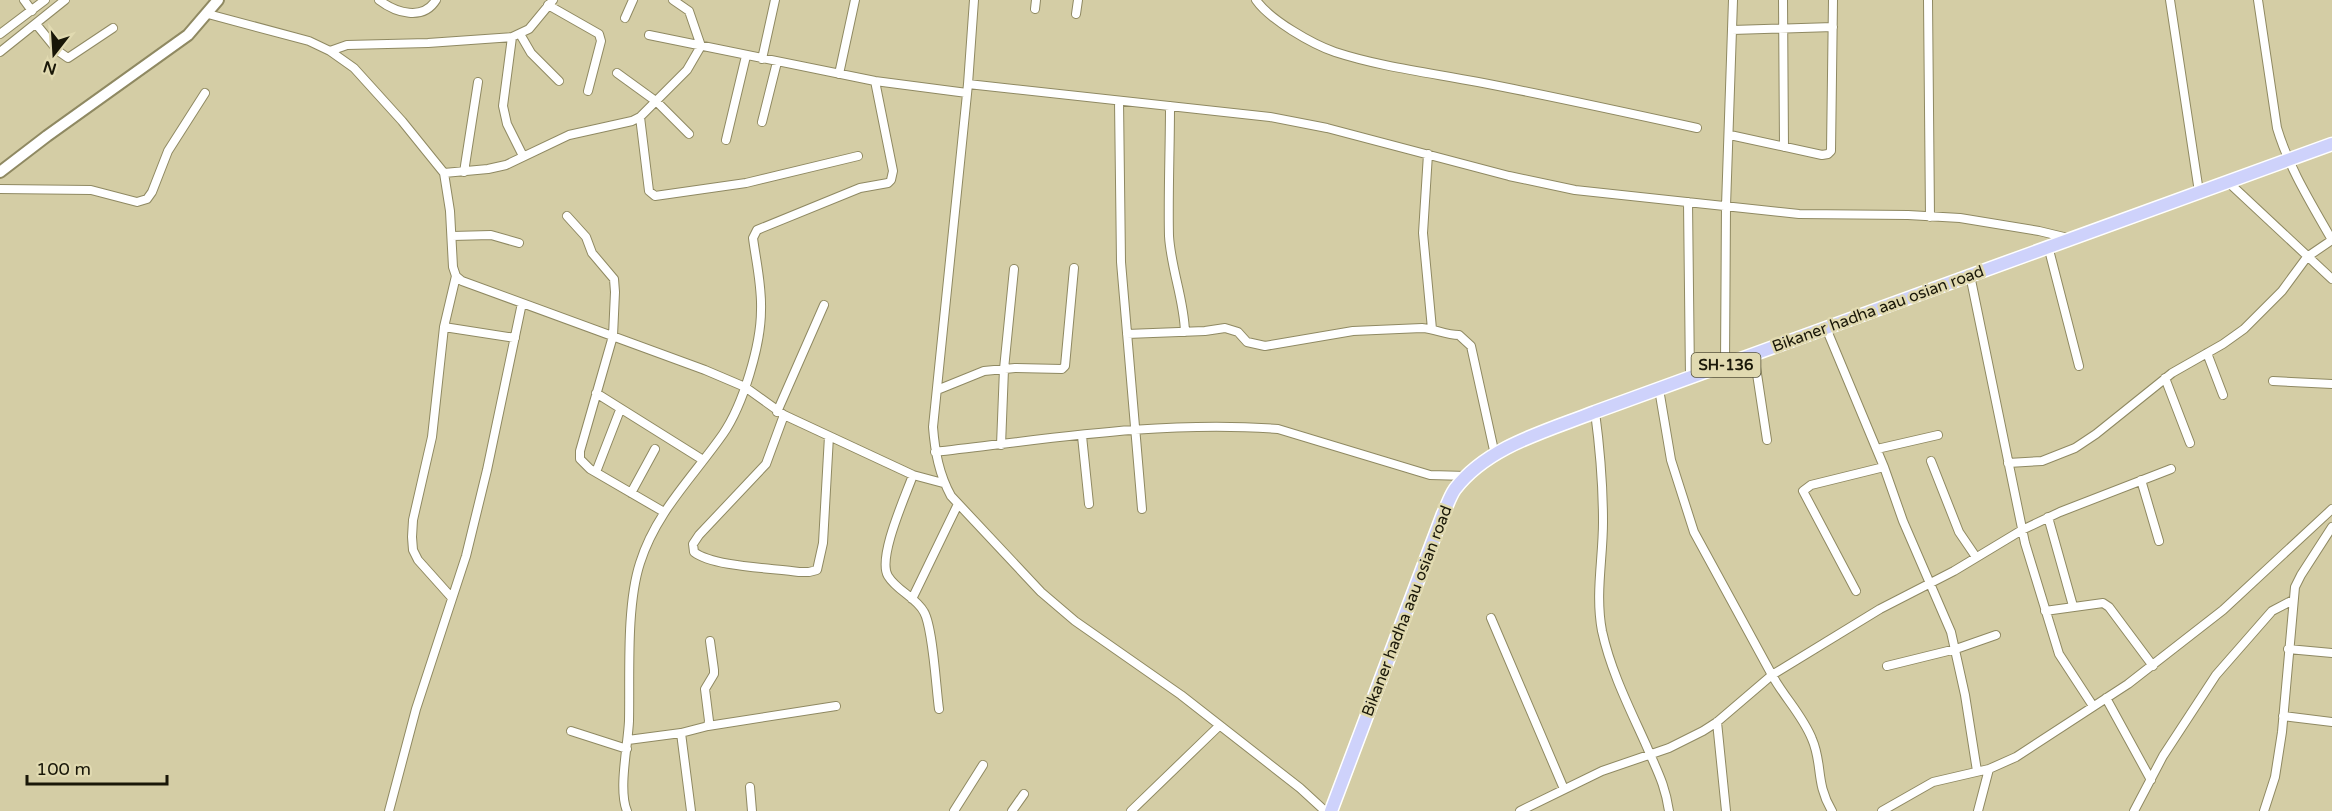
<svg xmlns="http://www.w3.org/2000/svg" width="2332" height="811" font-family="'Varela Round',sans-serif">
	<rect width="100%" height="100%" fill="#d4cda5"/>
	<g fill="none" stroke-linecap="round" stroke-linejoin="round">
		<defs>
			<path id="street" d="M24,0L32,11
				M379,0C396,13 423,21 436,0
				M974,0L968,84L933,427C935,452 939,474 951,496L1041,592L1075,621L1181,695L1300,788L1325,811
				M1256,0C1270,20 1312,44 1335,52C1381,67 1431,73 1478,82C1551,96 1624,112 1697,128
				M1783,0L1784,147
				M1928,0L1930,217
				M2170,0L2199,192
				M2258,0L2277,128C2289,168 2311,203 2332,240
				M548,5L599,34L601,41L588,91
				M1035,9L1036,0
				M208,14L309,41L330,51L354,68L402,121L444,173L450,211L453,267L456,276L462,281L705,370L745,387L784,415L913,475L943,483
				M1076,14L1078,0
				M625,18L633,0
				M36,24L58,51L68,58L113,28
				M1732,30L1833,27
				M0,34L45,0
				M520,34L531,53L559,81
				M649,35L875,81L967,93
				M512,37L503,106L507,124L523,156
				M330,51L347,45L428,43L512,37L529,29L553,0
				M0,52L65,0
				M762,59L775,0
				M617,73L657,102L689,134
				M839,74L855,0
				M968,84L1270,117L1327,128L1509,176L1575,190L1799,214L1908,215L1960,218L2039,231L2068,238
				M1119,101L1121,262L1142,509
				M1170,106C1170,149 1168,193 1169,236C1171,269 1184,299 1185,332
				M640,117L649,191L655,196L746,183L858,156
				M762,122L777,62
				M1730,135L1822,155L1828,154L1831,151L1833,0
				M726,140L746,56
				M1428,154L1423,233L1432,329
				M464,172L478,82
				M444,173L488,169L506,165L569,135L632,121L640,117L687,70L701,46L689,11L673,0
				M2227,181L2332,279
				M0,189L91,190L137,202L147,199L152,192L168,151L205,93
				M1688,202L1690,378
				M567,216L586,237L592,253L614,279L615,292L613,336L580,451V459L590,469L664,512
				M452,236L491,235L519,243
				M2048,246L2079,366
				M1970,275L2025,543L2059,654L2093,706
				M444,327L515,338
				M1826,328L1884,467L1903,521L1951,632L1965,695L1977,771
				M1127,334L1205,331L1225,328L1238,332L1247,342L1265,346L1353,331L1422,328C1436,329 1445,335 1459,335L1471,346L1495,455
				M2207,353L2223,395
				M1754,354L1767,440
				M1725,365L1726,206L1733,0
				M2165,378L2190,443
				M2273,381L2332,384
				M1659,389L1671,460L1694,532L1772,675C1784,697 1803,716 1812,739C1823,764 1815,783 1832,811
				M937,390L984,371L1015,368L1062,369L1065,366L1074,268
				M596,393L703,460
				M777,412L824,305
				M1595,412C1600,449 1603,485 1603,522C1603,559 1595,594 1602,631C1611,672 1630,709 1647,747C1657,771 1665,784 1669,811
				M784,415L766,464L699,535L693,544L694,552C713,567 773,568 799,572H809L817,570L823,543L829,436
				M1082,436L1089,504
				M1001,445L1004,369L1014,269
				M1877,449L1938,435
				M935,452C1048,439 1164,420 1278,429L1430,475L1467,476
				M1931,461L1959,532L1976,557
				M2008,463L2042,461L2075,448L2096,434L2172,373L2223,344L2244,329L2282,291L2307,257L2332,240
				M596,472L620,410
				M913,475C906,495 877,558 888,576C897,591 916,597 924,612C933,628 936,688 939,709
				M2141,480L2159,541
				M631,493L655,449
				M2048,517L2073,606
				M1856,591L1803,491L1811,485L1884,467
				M452,598L418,560L413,550L412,537L413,520L432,437L444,327L456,276
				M912,599L958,504
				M2045,611L2103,603L2109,607L2153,666
				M1491,618L1564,789
				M2288,649L2332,653
				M1887,666L1956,649L1996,635
				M2106,698L2151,780
				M2283,716L2332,722
				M1717,722L1726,811
				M708,726L836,706
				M571,731L627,749
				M681,733L691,811
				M628,740L681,733L708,726L709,721L705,689L714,674V670L710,641
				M750,787L752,811
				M389,811L416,709L466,556L487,470L522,303
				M627,811C618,790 628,745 629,721C630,675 626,606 640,563C656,512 693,477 723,434C743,405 761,345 761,310C762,286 756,261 753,238L757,230L860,188L888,183L891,180L893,171L875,81
				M954,811L983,765
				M1012,811L1024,794
				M1131,811L1219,726
				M1520,811L1602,771L1669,748L1703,731L1717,722L1772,675L1880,609L1954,571L2022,530L2060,512L2171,469
				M1882,811L1933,782L1989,769L2016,757L2128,684L2223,610L2332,509
				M1978,811L1989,769
				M2134,811L2163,756L2216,675L2272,611L2293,600
				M2264,811L2275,777L2282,732L2295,587L2301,575L2332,527"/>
			<path id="secondary" d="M0,172L47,136L188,35L218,0"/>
			<path id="primary" d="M1331,811L1443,514C1447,506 1450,496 1455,489C1488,446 1547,431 1595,412L2332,144"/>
		</defs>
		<use href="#street" stroke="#8f8962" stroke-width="10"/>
		<use href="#secondary" stroke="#8f8962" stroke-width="14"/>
		<use href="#primary" stroke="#fff" stroke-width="15"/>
		<use href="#street" stroke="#fff" stroke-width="8"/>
		<use href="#secondary" stroke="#fff" stroke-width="10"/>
		<use href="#primary" stroke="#ced2fb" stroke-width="12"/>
	</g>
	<g text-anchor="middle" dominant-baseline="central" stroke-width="5" stroke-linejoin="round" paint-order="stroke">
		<rect fill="#e1dab1" stroke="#55523b" stroke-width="1.5" x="1691.5" y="353" width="69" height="24" rx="4.5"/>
		<g font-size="15" font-weight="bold" fill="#191708">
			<text x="1726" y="365">SH-136</text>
		</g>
		<g font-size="16" fill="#191708" stroke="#e1dab1">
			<text transform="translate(1878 309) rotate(-20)">Bikaner hadha aau osian road</text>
			<text transform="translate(1407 611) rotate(-69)">Bikaner hadha aau osian road</text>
		</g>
	</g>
	<g transform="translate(54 54) rotate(197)" stroke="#e1dab1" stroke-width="4.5" paint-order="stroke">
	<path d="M0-4.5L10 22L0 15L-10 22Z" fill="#191708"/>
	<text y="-9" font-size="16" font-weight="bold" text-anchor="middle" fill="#191708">N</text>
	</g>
	<path d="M27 775v9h140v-9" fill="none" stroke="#191708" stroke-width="3"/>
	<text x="36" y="775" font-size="18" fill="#191708" stroke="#e1dab1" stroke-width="4.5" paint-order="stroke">100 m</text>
</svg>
